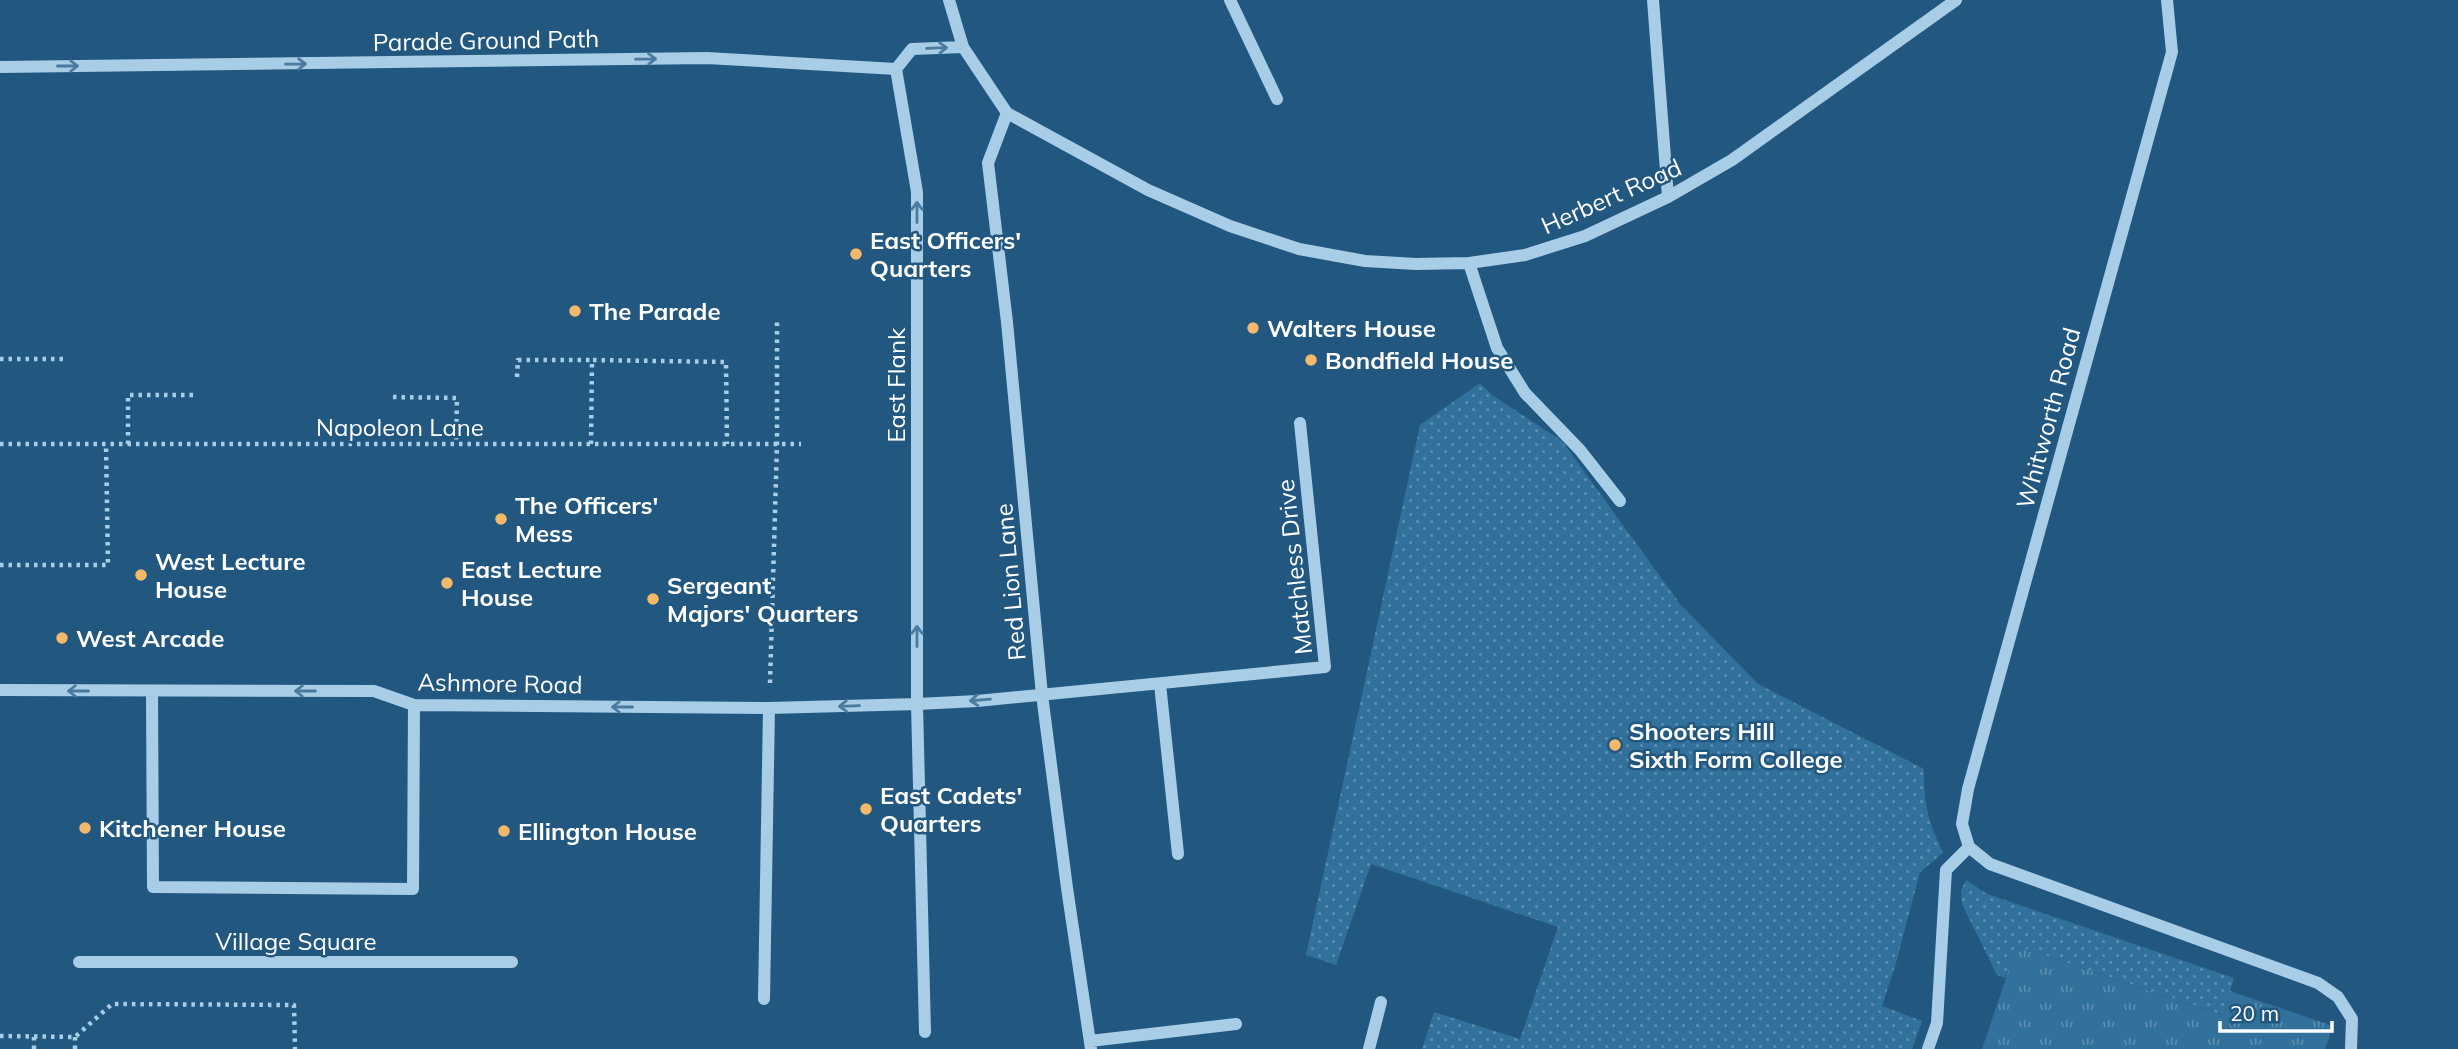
<svg xmlns="http://www.w3.org/2000/svg" width="2458" height="1049" font-family="Mulish,sans-serif">
	<defs>
		<pattern id="grass-dots" width="8" height="8" patternUnits="userSpaceOnUse" patternTransform="scale(1.75)"><rect width="8" height="8" fill="#32719c"/><path d="M2 2h.1M6 6h.1" fill="none" stroke="#5b8db0" stroke-width="1.8" stroke-linecap="round"/></pattern>
		<pattern id="park-tufts" width="24" height="20" patternUnits="userSpaceOnUse" patternTransform="scale(1.75)"><rect width="24" height="20" fill="#32719c"/><path d="M3 7l-1-3M5 7V3M7 7l1-3M15 17l-1-3M17 17v-4M19 17l1-3" fill="none" stroke="#5b8db0"/></pattern>
	</defs>
	<rect width="100%" height="100%" fill="#225880"/>
	<path fill="url(#grass-dots)" d="M1480,383L1492,395L1562,441L1680,604L1758,684L1924,769C1923,803 1929,823 1943,853L1920,872L1896,963L1882,1006L1922,1021L1912,1049H1422L1434,1012L1520,1039L1558,927L1371,864L1336,965L1306,955L1420,425Z
		M1966,880L1987,894L2234,978L2223,1015L2017,946L2006,978L1997,975L1962,904L1961,891Z"/>
	<path fill="url(#park-tufts)" d="M2017,946L2222,1015L2230,991L2333,1026L2325,1049H1982Z"/>
	<g fill="none" stroke-linecap="round" stroke-linejoin="round">
		<path stroke="#a8cde7" stroke-width="4.5" stroke-dasharray="3.5 5" stroke-linecap="butt" d="M0,359H64
			M517,377L518,360H592
			M393,397L457,398L456,444
			M0,444H801
			M128,444V395H193
			M591,444L592,360L726,362L727,444
			M0,565H108L106,444
			M770,683L777,444V321
			M0,1036L75,1037L112,1004L294,1005L295,1049
			M34,1049V1036
			M75,1049V1037"/>
		<path stroke="#a8cde7" stroke-width="12" d="M949,0L963,47L1007,113L1148,190L1230,226L1299,249L1365,261L1416,264L1469,263L1525,255L1585,236L1668,197L1732,160L1956,0
			M1230,0L1277,99
			M1653,0L1668,197
			M0,67L707,58L896,69L912,49L963,47
			M896,69L917,192V704L925,1032
			M1007,113L988,163L1007,322L1042,695L1067,888L1091,1049
			M1469,263L1497,348L1525,393L1580,450L1620,501
			M1160,684L1178,854
			M0,690L374,691L414,705L769,708L917,704L977,701L1325,667L1300,423
			M152,691L153,887L413,889L414,705
			M1969,847L1962,824L1968,789L2172,52L2167,0
			M1969,847L1990,864L2318,983L2338,997L2352,1019L2351,1049
			M79,962H512
			M764,999L769,708
			M1090,1041L1236,1024
			M1369,1049L1381,1002
			M1928,1049L1937,1023L1946,870L1969,847"/>
	</g>
	<defs><path id="oneway-shaft" d="M-6 0H5M1.5-3L5.5 0L1.5 3" fill="none" stroke-width="1.6" stroke-linecap="round" stroke-linejoin="round" transform="scale(1.75)"/></defs>
	<g stroke="#4a7b9f">
		<use href="#oneway-shaft" transform="translate(937 48) rotate(-2)"/>
		<use href="#oneway-shaft" transform="translate(646 59) rotate(-1)"/>
		<use href="#oneway-shaft" transform="translate(296 64) rotate(-1)"/>
		<use href="#oneway-shaft" transform="translate(68 66)"/>
		<use href="#oneway-shaft" transform="translate(917 212) rotate(-90)"/>
		<use href="#oneway-shaft" transform="translate(917 636) rotate(-90)"/>
		<use href="#oneway-shaft" transform="translate(78 691) rotate(-180)"/>
		<use href="#oneway-shaft" transform="translate(305 691) rotate(180)"/>
		<use href="#oneway-shaft" transform="translate(980 700) rotate(175)"/>
		<use href="#oneway-shaft" transform="translate(849 706) rotate(178)"/>
		<use href="#oneway-shaft" transform="translate(622 707) rotate(-180)"/>
	</g>
	<g fill="#f3b86a" stroke="#225880" stroke-width="2.5">
		<circle cx="856" cy="254" r="7"/>
		<circle cx="575" cy="311" r="7"/>
		<circle cx="1253" cy="328" r="7"/>
		<circle cx="1311" cy="360" r="7"/>
		<circle cx="501" cy="519" r="7"/>
		<circle cx="141" cy="575" r="7"/>
		<circle cx="447" cy="583" r="7"/>
		<circle cx="653" cy="599" r="7"/>
		<circle cx="62" cy="638" r="7"/>
		<circle cx="1615" cy="745" r="7"/>
		<circle cx="866" cy="809" r="7"/>
		<circle cx="85" cy="828" r="7"/>
		<circle cx="504" cy="831" r="7"/>
	</g>
	<g text-anchor="middle" dominant-baseline="central" stroke-width="5" stroke-linejoin="round" paint-order="stroke">
		<g font-size="24" fill="#fff" stroke="#225880">
			<text transform="translate(486 40) rotate(-1)">Parade Ground Path</text>
			<text transform="translate(1611 196) rotate(-24)">Herbert Road</text>
			<text transform="translate(896 385) rotate(-90)">East Flank</text>
			<text transform="translate(2048 418) rotate(-75)">Whitworth Road</text>
			<text x="400" y="427">Napoleon Lane</text>
			<text transform="translate(1294 567) rotate(-96)">Matchless Drive</text>
			<text transform="translate(1010 582) rotate(-95)">Red Lion Lane</text>
			<text transform="translate(500 683) rotate(1)">Ashmore Road</text>
			<text x="296" y="941">Village Square</text>
		</g>
		<g font-size="24" font-weight="bold" fill="#fff" stroke="#225880" text-anchor="start">
			<text x="870" y="240">East Officers'<tspan x="870" dy="28">Quarters</tspan></text>
			<text x="589" y="311">The Parade</text>
			<text x="1267" y="328">Walters House</text>
			<text x="1325" y="360">Bondfield House</text>
			<text x="515" y="505">The Officers'<tspan x="515" dy="28">Mess</tspan></text>
			<text x="155" y="561">West Lecture<tspan x="155" dy="28">House</tspan></text>
			<text x="461" y="569">East Lecture<tspan x="461" dy="28">House</tspan></text>
			<text x="667" y="585">Sergeant<tspan x="667" dy="28">Majors' Quarters</tspan></text>
			<text x="76" y="638">West Arcade</text>
			<text x="1629" y="731">Shooters Hill<tspan x="1629" dy="28">Sixth Form College</tspan></text>
			<text x="880" y="795">East Cadets'<tspan x="880" dy="28">Quarters</tspan></text>
			<text x="99" y="828">Kitchener House</text>
			<text x="518" y="831">Ellington House</text>
		</g>
	</g>
	<path d="M2220 1021v10h112v-10" fill="none" stroke="#ffffff" stroke-width="3.5"/>
	<text x="2230" y="1021" font-size="21" fill="#ffffff" stroke="#225880" stroke-width="5" paint-order="stroke">20 m</text>
</svg>
